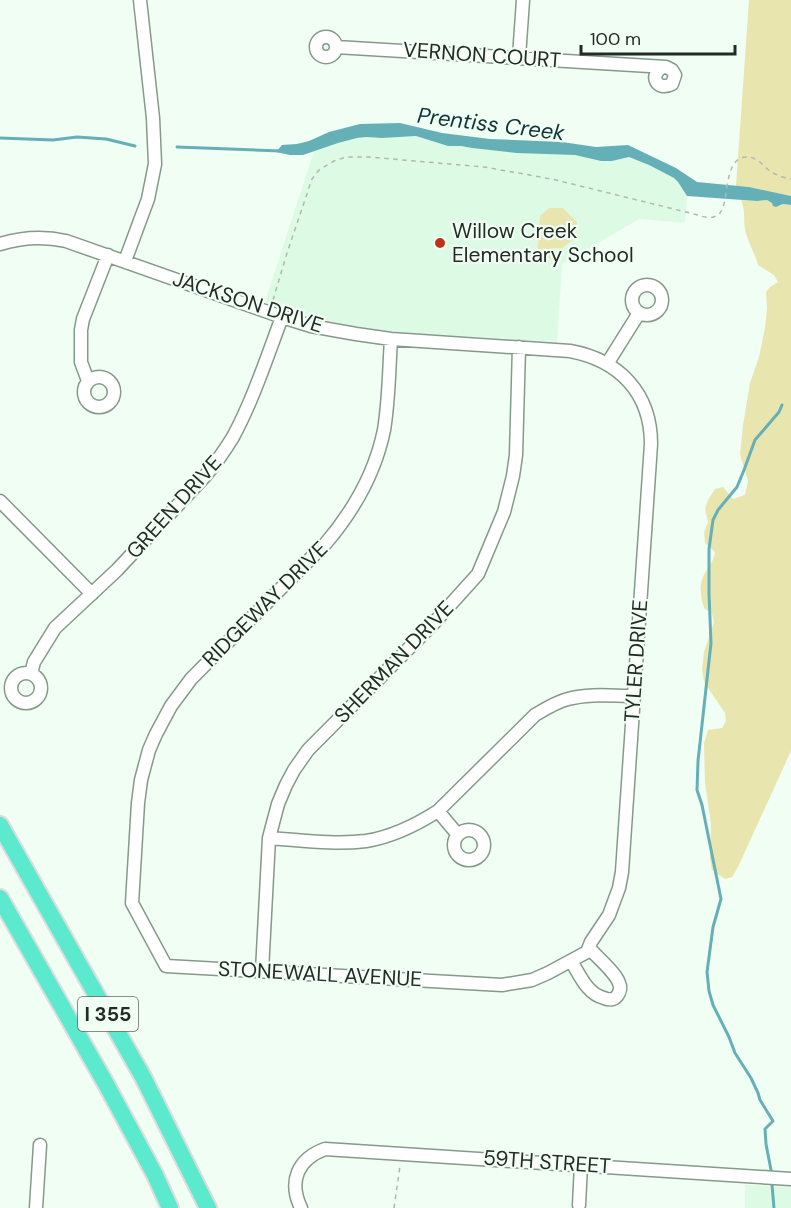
<svg xmlns="http://www.w3.org/2000/svg" width="791" height="1208" font-family="'DM Sans',sans-serif">
	<rect width="100%" height="100%" fill="#f1fef4"/>
	<path fill="#ddfae5" d="M416,136L448,146H461L472,148L516,153L575,155L601,161H612L629,157L649,165L674,178L678,182L687,196L685,223L639,219L562,264L557,342L410,333L361,328L315,318L265,302L314,151L338,143L357,138L366,137L382,138Z
		M745,1185L791,1187V1208H745Z"/>
	<path fill="#e9e5ae" d="M749,0H791V196L749,187L736,186Z
		M741,200L757,201L767,200L780,206L783,204L791,205V751L738,867L732,877L725,879L712,870L710,859L711,823L705,783L704,743L708,730L722,728L726,721L725,713L704,682L702,670L704,652L714,622L712,614L704,608C700,595 698,582 707,570C711,563 714,560 715,552L705,543L704,532L708,522L705,509L708,500L715,489L723,487L733,499L745,495L748,481L740,454L743,425L750,383L759,357L765,328L767,309L766,292L770,287L778,282L774,275L758,265C755,253 746,239 745,228C743,217 746,213 741,200Z
		M549,208H563L577,222L576,237L561,249L555,248L552,250L551,258H541L540,256H537L540,216Z"/>
	<path fill="#65b0b6" d="M400,123L442,133L490,139L562,142L596,147L628,145L676,168L697,182L749,187L791,196V205L783,204L776,207L773,206L772,203L767,200L757,201L687,196L678,182L674,178L649,165L629,157L612,161H601L575,155L516,153L472,148L461,146H448L416,136L382,138L366,137L357,138L338,143L303,155H290L276,152L282,145L297,144L309,141L329,132L360,124Z"/>
	<g fill="none" stroke-linecap="round" stroke-linejoin="round">
		<path stroke="#65b0b6" stroke-width="3" d="M0,138L53,140L77,137L106,139L135,146
			M177,147L280,151
			M771,1170L766,1144L765,1129L773,1121L760,1100L758,1093L751,1078L735,1053L729,1037L713,1005L709,991L707,972L713,927L721,899L702,805L697,790L698,761L711,643L709,594V549L713,520L718,510L737,487L744,470L755,440L779,412L782,405
			M772,1185L774,1208"/>
		<defs>
			<path id="minor" d="M316 47a10 10 0 1 1 20 0a10 10 0 1 1-20 0Z
				M336,47L666,67L672,70L675,75L672,84C657,92 648,75 663,67
				M519,57L523,0
				M0,244C23,237 43,236 66,241L282,317L311,326L356,334L391,339L570,351C619,360 651,393 651,444L622,872L619,888L609,915L591,942L587,952L548,973L532,980L502,985L166,966L132,903L138,803L141,780L149,750L156,734L171,706L191,679L326,543C354,510 375,474 384,430C389,400 389,369 391,339
				M125,261L148,199L155,164L153,118L140,0
				M632 300a15 15 0 1 1 30 0a15 15 0 1 1-30 0Z
				M607,364L639,313
				M84 392a15 15 0 1 1 30 0a15 15 0 1 1-30 0Z
				M88,381L81,362V330L83,319L108,255
				M0,501L92,594
				M11 688a15 15 0 1 1 30 0a15 15 0 1 1-30 0Z
				M31,674L34,662L55,628L117,570L206,475C216,463 225,450 233,437C253,400 267,357 282,317
				M438,811L458,835
				M454 845a15 15 0 1 1 30 0a15 15 0 1 1-30 0Z
				M269,838C300,840 334,845 366,841C392,837 416,825 438,811L535,715C545,709 556,702 568,699C590,693 612,696 634,696
				M571,961C580,975 587,994 604,998C609,1000 614,1000 617,996C620,992 621,987 619,983C616,973 596,956 589,948
				M262,971L269,838L278,804L286,785L294,770L308,750L433,624L478,574L504,512L513,476L516,455L519,347
				M579,1205L581,1165
				M36,1208L40,1145
				M301,1208C288,1181 298,1159 325,1149L791,1179"/>
			<path id="highway" d="M0,825L143,1077L208,1208
				M0,898L106,1084L155,1175L170,1208"/>
		</defs>
		<use href="#minor" stroke="#859a8b" stroke-width="15"/>
		<use href="#highway" stroke="#dcdddc" stroke-width="20"/>
		<path stroke="#aeb9b0" stroke-width="1.5" stroke-dasharray="4.5 4.5" stroke-linecap="butt" d="M273,300L287,253L312,179L319,170L334,161L346,157H369L484,167L524,174L556,180L698,215C703,217 711,219 716,216C732,210 720,159 746,157C758,156 764,168 773,173C779,176 785,178 791,179
			M394,1208L400,1166"/>
		<use href="#minor" stroke="#fff" stroke-width="12"/>
		<use href="#highway" stroke="#5ceace" stroke-width="16"/>
	</g>
	<circle fill="#be321c" stroke="#f1fef4" stroke-width="2" cx="440" cy="243" r="6"/>
	<g text-anchor="middle" dominant-baseline="central" stroke-width="4.5" stroke-linejoin="round" paint-order="stroke">
		<rect fill="#f1fef4" stroke="#616a63" stroke-width="1.5" x="78" y="997" width="60" height="34" rx="4.5"/>
		<g font-size="20" font-weight="bold" fill="#232b25">
			<text x="108" y="1014">I 355</text>
		</g>
		<g font-size="21" fill="#232b25" stroke="#f1fef4">
			<text transform="translate(482 55) rotate(4)">VERNON COURT</text>
			<text transform="translate(248 302) rotate(18)">JACKSON DRIVE</text>
			<text transform="translate(174 507) rotate(-48)">GREEN DRIVE</text>
			<text transform="translate(265 604) rotate(-45)">RIDGEWAY DRIVE</text>
			<text transform="translate(636 661) rotate(-86)">TYLER DRIVE</text>
			<text transform="translate(394 662) rotate(-46)">SHERMAN DRIVE</text>
			<text transform="translate(320 974) rotate(3)">STONEWALL AVENUE</text>
			<text transform="translate(547 1162) rotate(4)">59TH STREET</text>
		</g>
		<g font-size="21" fill="#232b25" stroke="#f1fef4" text-anchor="start">
			<text x="452" y="231">Willow Creek<tspan x="452" dy="24">Elementary School</tspan></text>
		</g>
		<g font-size="22" font-style="italic" fill="#0f3538" stroke="#f1fef4">
			<text transform="translate(491 124) rotate(7)">Prentiss Creek</text>
		</g>
	</g>
	<path d="M581 45v9h154v-9" fill="none" stroke="#232b25" stroke-width="3"/>
	<text x="590" y="45" font-size="18" fill="#232b25" stroke="#f1fef4" stroke-width="4.5" paint-order="stroke">100 m</text>
</svg>
